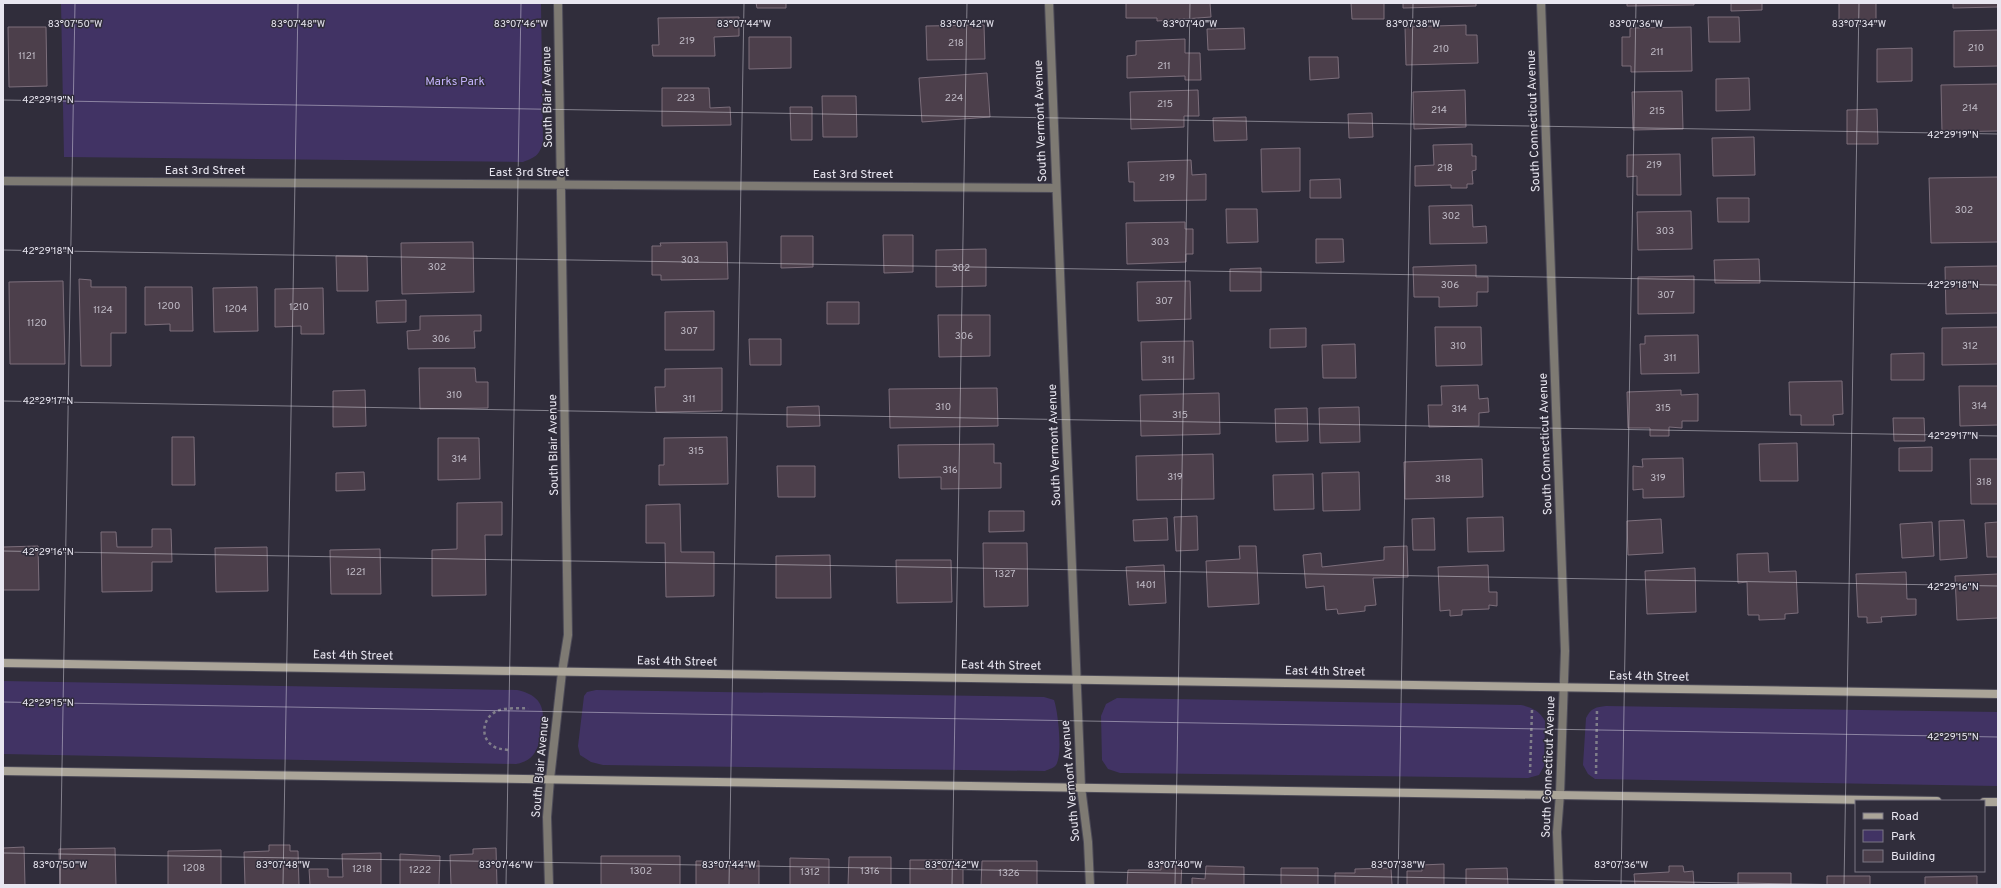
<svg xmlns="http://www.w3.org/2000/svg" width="2001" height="888" font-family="Overpass,sans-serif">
	<rect width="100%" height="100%" fill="#302d3b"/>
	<path fill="#413364" d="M61,3H541L543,141C540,155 536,157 523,162L64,157Z
		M3,681L517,690C531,693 542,699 543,715C540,735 542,760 516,764L3,754Z
		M596,690L1044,697L1054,700C1058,711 1063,755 1056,765C1054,768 1049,769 1045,771L603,765L591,762L580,755L578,746L584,696L587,692Z
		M1117,698L1521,705C1531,707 1540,711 1545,721L1544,766L1539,775L1528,778L1120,773L1108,769L1102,760L1101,716L1106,704Z
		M1606,706L1998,712V786L1595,779L1588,774L1583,765L1586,718C1591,708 1596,707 1606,706Z"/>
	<path fill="#4c3f4b" stroke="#7c6e7b" d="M756,3H786V8H757Z
		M1126,3H1210L1211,17L1157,21V18H1126Z
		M1351,3H1384V19H1352Z
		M1403,3H1476V6L1403,8Z
		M1627,3H1694V5L1627,6Z
		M1731,3H1762V10L1731,11Z
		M1839,3H1876V24L1839,25Z
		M1953,3H1998V7L1953,8Z
		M739,17V36L714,37L715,56H653L652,45H659L658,18Z
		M1708,17H1739L1740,42H1709Z
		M984,25L985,59L927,60L926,26Z
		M1466,25V35H1477L1478,63L1406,65L1405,27Z
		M8,27H46L47,86L9,87Z
		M1691,27L1692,71L1631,72V66H1622V37H1630V28Z
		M1244,28L1245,49L1208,50L1207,29Z
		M1998,30V66L1954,67V31Z
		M749,37H791V68L749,69Z
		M1185,39V53H1200L1201,80H1185V76L1127,78V56L1136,55V41Z
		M1912,48V81L1877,82V49Z
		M1309,57H1338L1339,78L1310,80Z
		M987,73L990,117L922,122L919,78Z
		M1749,78L1750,110L1716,111V79Z
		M1998,84V131L1942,132L1941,85Z
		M662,88H709L710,108L730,107L731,125L662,126Z
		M1198,90L1199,116H1184V127L1131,129L1130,92Z
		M1465,90L1466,127L1414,129L1413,92Z
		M1682,91L1683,129L1633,130L1632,92Z
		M822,96H856L857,137H823Z
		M790,107H812V140H791Z
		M1877,109L1878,144H1847V110Z
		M1372,113L1373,137L1349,138L1348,114Z
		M1246,117L1247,140L1214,141L1213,118Z
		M1754,137L1755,175L1713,176L1712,138Z
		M1472,144V156H1476V170L1472,171L1473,184H1467V188H1451V185L1415,186V166L1434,165L1433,145Z
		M1300,148V191L1262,192L1261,149Z
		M1680,154L1681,195H1637V176L1627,177V155Z
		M1191,160L1192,175L1206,174V200L1134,201V182H1129L1128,162Z
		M1998,177V242L1931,243L1929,178Z
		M1340,179L1341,198H1310V180Z
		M1717,198H1749V222H1718Z
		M1472,205L1473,227L1486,226L1487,243L1430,244L1429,206Z
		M1226,209H1257L1258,242L1227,243Z
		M1691,211L1692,249L1638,250L1637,212Z
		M1185,222V229H1193V254H1186V262L1127,264L1126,223Z
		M883,235H913V272L884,273Z
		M781,236H813V267L781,268Z
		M1316,239H1343L1344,262L1316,263Z
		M473,242L474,292L402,294L401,243Z
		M727,242L728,279L661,280V275H652V246H661L660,243Z
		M986,249V286L936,287V250Z
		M336,256H367L368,291H337Z
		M1759,259L1760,283H1715L1714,260Z
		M1476,265V277H1488V292H1477V306L1439,307V297H1414L1413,267Z
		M1998,266V313L1946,314L1945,267Z
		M1261,268V291H1230V269Z
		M1694,276V313L1638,314V277Z
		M79,279L91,280V287H126V333H111V366H81Z
		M63,281L65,364H10L9,282Z
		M1190,281L1191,319L1138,321L1137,282Z
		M145,287H192L193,331H170V324L145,325Z
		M257,287L258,331L214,332L213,288Z
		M323,288L324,334H301V326L275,327V289Z
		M406,300V322L377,323L376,301Z
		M827,302H859V324H827Z
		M714,311V350H665V312Z
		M481,315V331H474L475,348L408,349L407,331L420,330V316Z
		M938,315H990V356L939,357Z
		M1435,327H1481L1482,365L1436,366Z
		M1998,327V364L1942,365V328Z
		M1306,328V347L1270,348V329Z
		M1698,335L1699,373L1641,374L1640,344H1645V336Z
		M749,339H781V365H750Z
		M1193,341L1194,379L1142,380L1141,342Z
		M1355,344L1356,378H1323L1322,345Z
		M1924,353V380H1891V354Z
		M419,368H475L476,382H488V408L420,409Z
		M722,368V411L656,412L655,387H665V369Z
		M1842,381L1843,414L1833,415L1834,425H1801V415H1790L1789,382Z
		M1478,385L1479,399L1488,398L1489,412L1479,413V426L1429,427L1428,405H1442L1441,386Z
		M1959,386H1998V425L1960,426Z
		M997,388L998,426L890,428L889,389Z
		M365,390L366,426L333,427V391Z
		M1681,390V395L1698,394V421H1682V428L1669,427V436H1650V428H1628L1627,392Z
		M1219,393L1220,434L1141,436L1140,395Z
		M819,406L820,426L787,427V407Z
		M1359,407L1360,442L1320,443L1319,408Z
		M1307,408L1308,441L1276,442L1275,409Z
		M1893,418H1924L1925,441H1894Z
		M172,437H194L195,485H172Z
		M727,437L728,484L659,485V465H664V438Z
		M438,438H479L480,479L438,480Z
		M1797,443L1798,481H1760L1759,444Z
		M994,444V463H1001V488L941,489V477L899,478L898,445Z
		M1932,447V471H1899V448Z
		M1213,454L1214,499L1137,500L1136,456Z
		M1683,458L1684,497L1643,498V489L1633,490V466L1643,467L1642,459Z
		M1482,459L1483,497L1405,499L1404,462Z
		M1970,459H1998V504H1971Z
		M777,466H815V497H778Z
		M364,472L365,490L336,491V473Z
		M1359,472L1360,510L1323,511L1322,473Z
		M1313,474L1314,509L1274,510L1273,475Z
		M502,502V535H485L486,595L432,596V550L457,549V503Z
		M680,504L681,552H714V596L666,597L665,543H646V505Z
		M989,511H1024V531L989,532Z
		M1197,516L1198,550L1176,551L1174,517Z
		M1503,517L1504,551L1468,552L1467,518Z
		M1167,518L1168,540L1134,541L1133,520Z
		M1434,518L1435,550H1413L1412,519Z
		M1661,519L1663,553L1628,555L1627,521Z
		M1964,520L1967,558L1940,560L1939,521Z
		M1932,522L1934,556L1902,558L1900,524Z
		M1998,522V557H1987L1985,523Z
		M152,529H171L172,562H152V591L102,592L101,532H116L117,547H152Z
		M983,543H1027L1028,606L984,607Z
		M38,546L39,590H3V547Z
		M1239,546H1256L1259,604L1208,607L1206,561L1240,559Z
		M1407,546L1408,577L1373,578L1376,605L1365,606V611L1338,614L1337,609L1326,610L1324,586L1306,588L1303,555L1321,553L1322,567L1384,560V547Z
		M267,547L268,591L216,592L215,548Z
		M380,549L381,594H331L330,550Z
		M1768,553L1769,572L1796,571L1798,613L1785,614V619L1759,620V615H1748L1747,582L1738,583L1737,554Z
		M830,555L831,598H776V556Z
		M896,560H951L952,602L897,603Z
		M1164,565L1166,603L1129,605L1126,567Z
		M1488,565L1489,592H1497V606L1489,605V609L1462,610V615L1450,616V610L1440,611L1438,567Z
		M1695,568L1696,612L1647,614L1645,571Z
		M1906,572L1907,599H1916V615L1881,617L1882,622L1867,623V617H1858L1856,574Z
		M1998,574V618L1957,620L1955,576Z
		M269,845H290V851H298L299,885H245L244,852L269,851Z
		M24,847L25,885H3V848Z
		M115,848L116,885H60L59,849Z
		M496,848L497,885H451L450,855L473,854V849Z
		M221,850V885H168V851Z
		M381,853V885H310L309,869H328V877H343L342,854Z
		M400,854L440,856L439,885H400Z
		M601,856H680V885H601Z
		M849,857H891V885H848Z
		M790,858L829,859V885H790Z
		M910,860H963V885H910Z
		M696,861H759V885H696Z
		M982,861H1037V885H981Z
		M1161,861H1182L1181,885H1127L1128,870H1161Z
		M1444,864V885H1407V871H1422V865Z
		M1206,866L1244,867V885H1192V878L1205,879Z
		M1669,866H1683L1684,872L1693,871L1694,885H1635L1634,874L1669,872Z
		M1281,868H1318V885H1281Z
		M1391,868L1392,885H1335V873H1355V869Z
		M1507,868L1508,885H1466V869Z
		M1738,873H1791V885H1738Z
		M1827,876H1870V885H1827Z
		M1977,876V885H1925V877Z"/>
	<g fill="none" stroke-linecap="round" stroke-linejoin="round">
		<defs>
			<path id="street" d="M1049,3L1081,787L1088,842L1090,885
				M1541,3L1565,651L1560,794L1557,832L1559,885
				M3,181L1056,188
				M549,885L547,817L550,779L562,672L568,635L558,3"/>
			<path id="secondary" d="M3,663L1998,694
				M3,771L1937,801
				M1984,802H1998"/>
		</defs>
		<use href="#street" stroke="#4d4b58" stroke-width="10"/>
		<use href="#secondary" stroke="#4d4b58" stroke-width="10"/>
		<path stroke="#807e8a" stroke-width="2.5" stroke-dasharray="3 3" stroke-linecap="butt" d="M508,750C502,749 497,749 493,746C479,737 483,717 497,711C506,707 518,709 528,708
			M1530,773L1532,710
			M1596,774L1597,709"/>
		<use href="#street" stroke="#7e7a73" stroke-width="8"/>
		<use href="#secondary" stroke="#aba599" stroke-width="8"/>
	</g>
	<path fill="none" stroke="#e8e6f0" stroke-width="1" stroke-opacity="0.45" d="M3,100L1998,134M3,250L1998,285M3,401L1998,436M3,551L1998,586M3,702L1998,737M3,853L1855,885M60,885L75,3M283,885L298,3M506,885L521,3M729,885L744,3M952,885L967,3M1175,885L1190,3M1398,885L1413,3M1621,885L1636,3M1844,885L1859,3"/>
	<g text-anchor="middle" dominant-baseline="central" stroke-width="3" stroke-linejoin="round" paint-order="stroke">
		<g font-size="10" fill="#c1bcc7">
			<text x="687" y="41">219</text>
			<text x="956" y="43">218</text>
			<text x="1976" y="48">210</text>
			<text x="1441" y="49">210</text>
			<text x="1657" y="52">211</text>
			<text x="27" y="56">1121</text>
			<text x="1164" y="66">211</text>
			<text x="686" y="98">223</text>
			<text x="954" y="98">224</text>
			<text x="1165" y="104">215</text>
			<text x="1970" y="108">214</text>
			<text x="1439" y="110">214</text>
			<text x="1657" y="111">215</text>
			<text x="1654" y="165">219</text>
			<text x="1445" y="168">218</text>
			<text x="1167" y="178">219</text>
			<text x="1964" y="210">302</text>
			<text x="1451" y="216">302</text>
			<text x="1665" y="231">303</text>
			<text x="1160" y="242">303</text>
			<text x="690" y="260">303</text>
			<text x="437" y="267">302</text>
			<text x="961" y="268">302</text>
			<text x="1450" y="285">306</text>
			<text x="1666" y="295">307</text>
			<text x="1164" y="301">307</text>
			<text x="169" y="306">1200</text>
			<text x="299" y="307">1210</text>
			<text x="236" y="309">1204</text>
			<text x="103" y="310">1124</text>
			<text x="37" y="323">1120</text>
			<text x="689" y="331">307</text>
			<text x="964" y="336">306</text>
			<text x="441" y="339">306</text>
			<text x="1458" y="346">310</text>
			<text x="1970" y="346">312</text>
			<text x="1670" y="358">311</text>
			<text x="1168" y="360">311</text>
			<text x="454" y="395">310</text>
			<text x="689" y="399">311</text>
			<text x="1979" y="406">314</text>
			<text x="943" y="407">310</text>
			<text x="1663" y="408">315</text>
			<text x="1459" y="409">314</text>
			<text x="1180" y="415">315</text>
			<text x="696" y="451">315</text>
			<text x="459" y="459">314</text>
			<text x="950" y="470">316</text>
			<text x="1175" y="477">319</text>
			<text x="1658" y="478">319</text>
			<text x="1443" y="479">318</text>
			<text x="1984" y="482">318</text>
			<text x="356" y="572">1221</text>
			<text x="1005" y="574">1327</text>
			<text x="1146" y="585">1401</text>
			<text x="194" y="868">1208</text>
			<text x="362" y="869">1218</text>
			<text x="420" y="870">1222</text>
			<text x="641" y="871">1302</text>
			<text x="870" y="871">1316</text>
			<text x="810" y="872">1312</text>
			<text x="1009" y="873">1326</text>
		</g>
		<g font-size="12" fill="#c2b1fa" stroke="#302d3b">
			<text x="455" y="82">Marks Park</text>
		</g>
		<g font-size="12" fill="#e8e6f0" stroke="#302d3b">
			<text transform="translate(548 97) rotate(-91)">South Blair Avenue</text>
			<text transform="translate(1041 121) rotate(-92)">South Vermont Avenue</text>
			<text transform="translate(1534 121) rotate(-92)">South Connecticut Avenue</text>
			<text x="205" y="171">East 3rd Street</text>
			<text x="529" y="173">East 3rd Street</text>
			<text x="853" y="175">East 3rd Street</text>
			<text transform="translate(1546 444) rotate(-92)">South Connecticut Avenue</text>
			<text transform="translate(554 445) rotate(-91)">South Blair Avenue</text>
			<text transform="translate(1055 445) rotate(-92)">South Vermont Avenue</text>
			<text transform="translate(353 656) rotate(1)">East 4th Street</text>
			<text transform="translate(677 662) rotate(1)">East 4th Street</text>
			<text transform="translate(1001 666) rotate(1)">East 4th Street</text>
			<text transform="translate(1325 672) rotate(1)">East 4th Street</text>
			<text transform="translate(1649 677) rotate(1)">East 4th Street</text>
			<text transform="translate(541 767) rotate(-85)">South Blair Avenue</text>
			<text transform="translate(1549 767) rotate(-88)">South Connecticut Avenue</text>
			<text transform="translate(1071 781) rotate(-95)">South Vermont Avenue</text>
		</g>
	</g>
	<g font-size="10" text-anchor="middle" fill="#e8e6f0" stroke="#302d3b" stroke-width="3" stroke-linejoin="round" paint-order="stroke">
		<text x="75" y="27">83°07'50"W</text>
		<text x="298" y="27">83°07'48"W</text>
		<text x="521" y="27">83°07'46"W</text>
		<text x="744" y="27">83°07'44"W</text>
		<text x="967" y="27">83°07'42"W</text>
		<text x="1190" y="27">83°07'40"W</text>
		<text x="1413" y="27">83°07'38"W</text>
		<text x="1636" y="27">83°07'36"W</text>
		<text x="1859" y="27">83°07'34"W</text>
		<text x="48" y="103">42°29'19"N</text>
		<text x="1953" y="138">42°29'19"N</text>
		<text x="48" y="254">42°29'18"N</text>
		<text x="1953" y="288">42°29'18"N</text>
		<text x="48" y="404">42°29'17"N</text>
		<text x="1953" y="439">42°29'17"N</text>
		<text x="48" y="555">42°29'16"N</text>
		<text x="1953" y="590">42°29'16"N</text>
		<text x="48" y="706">42°29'15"N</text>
		<text x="1953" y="740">42°29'15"N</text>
		<text x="60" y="868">83°07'50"W</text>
		<text x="283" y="868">83°07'48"W</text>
		<text x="506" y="868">83°07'46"W</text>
		<text x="729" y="868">83°07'44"W</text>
		<text x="952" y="868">83°07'42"W</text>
		<text x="1175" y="868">83°07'40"W</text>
		<text x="1398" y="868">83°07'38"W</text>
		<text x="1621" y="868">83°07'36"W</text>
	</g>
	<rect width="2001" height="888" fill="none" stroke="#e8e6f0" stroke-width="8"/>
	<rect x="1855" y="800" width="130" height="72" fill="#302d3b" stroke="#7a7783"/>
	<rect x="1863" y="813" width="20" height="6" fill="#aba599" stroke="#7a7783"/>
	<text x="1891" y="820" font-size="12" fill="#e8e6f0">Road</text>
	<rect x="1863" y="830" width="20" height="12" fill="#413364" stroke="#7a7783"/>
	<text x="1891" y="840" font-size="12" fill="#e8e6f0">Park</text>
	<rect x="1863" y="850" width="20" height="12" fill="#4c3f4b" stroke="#7a7783"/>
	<text x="1891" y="860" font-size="12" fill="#e8e6f0">Building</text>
</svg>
